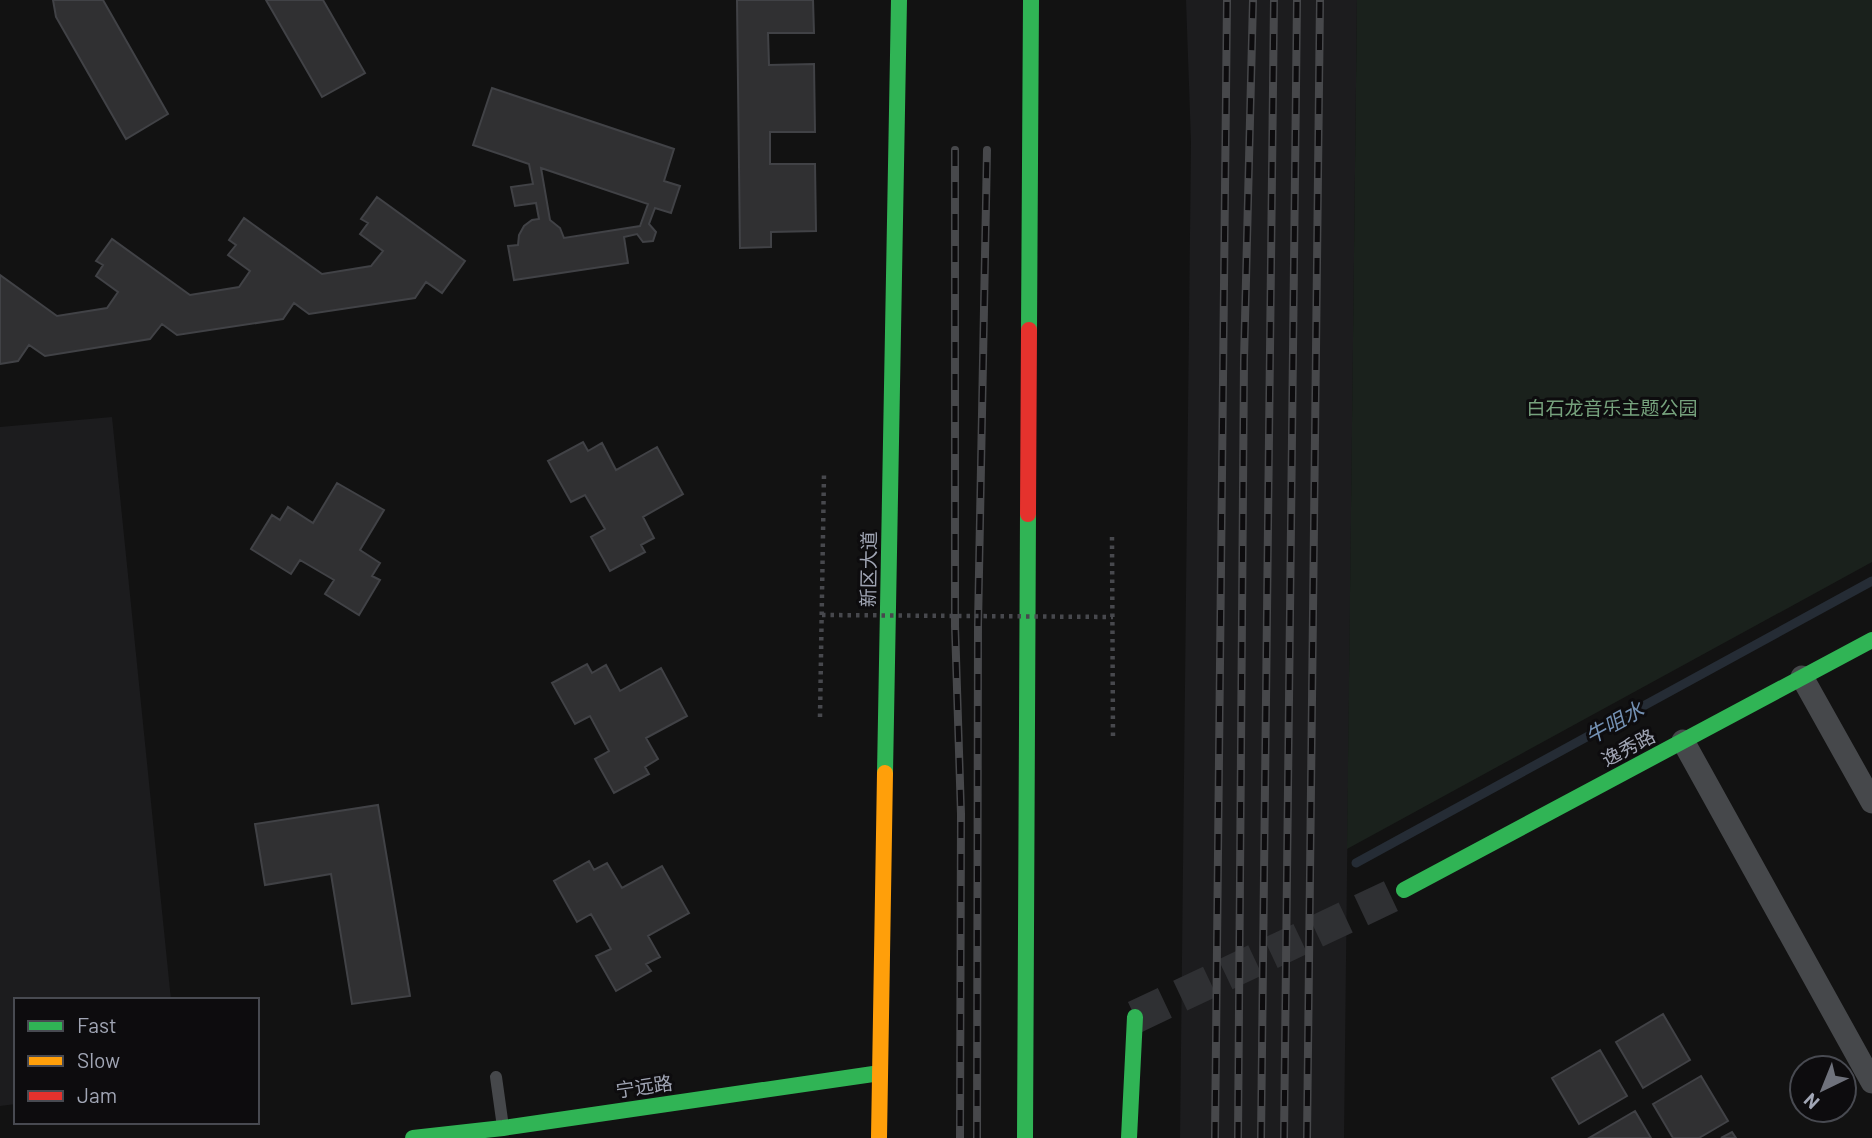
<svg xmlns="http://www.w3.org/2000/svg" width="1872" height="1138" font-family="Barlow,'Noto Sans SC',sans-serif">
	<rect width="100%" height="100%" fill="#121212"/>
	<path fill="#1c1c1e" d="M1186,0H1357L1344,1138H1180L1191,142Z
		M112,417L171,1000H16V1104L0,1106V427Z"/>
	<path fill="#1a211c" d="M1357,0H1872V562L1347,849Z"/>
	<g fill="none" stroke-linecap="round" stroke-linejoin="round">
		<path stroke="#252c35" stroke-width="9" d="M1356,863L1872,581"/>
	</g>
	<path fill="#303032" stroke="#414246" stroke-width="2" fill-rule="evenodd" d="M53,0H103L168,114L126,139L56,17Z
		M266,0H323L365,73L322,97Z
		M737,0H813L814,33H768L769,65L814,64L815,132H770V164H815L816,231L771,232V247L740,248Z
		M492,88L674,149L664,181L680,186L671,213L655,208L649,224L656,232L653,241L643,242L637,234L624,237L628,263L514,280L508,246L518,245L519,235L524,226L532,220L539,219L536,203L515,206L511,187L533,184L529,164L473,145ZM541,168L648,204L640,226L564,238L560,228L550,220Z
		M377,197L465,261L442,293L426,282L415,298L309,314L294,303L283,319L177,335L162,324L150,339L45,356L29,345L18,361L0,364V275L57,316L107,308L118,292L96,276L103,265L96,261L112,239L190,295L239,287L250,271L228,255L236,245L229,240L244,218L322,274L371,266L383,251L360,234L368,223L361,219Z
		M583,442L588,451L602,443L616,470L657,447L683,494L643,517L654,538L641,545L645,552L610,571L591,537L605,529L585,495L571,502L548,461Z
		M337,483L384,510L360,550L380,563L372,576L380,580L359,615L325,594L334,580L300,560L291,574L251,549L272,515L280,520L288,507L313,523Z
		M587,664L592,673L606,665L620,691L661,668L687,716L646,738L658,759L645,767L649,774L614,793L595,759L609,751L590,716L575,724L552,683Z
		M378,805L410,996L352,1004L331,874L265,885L255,824Z
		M589,861L594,870L607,863L622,888L662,866L689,913L648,936L660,957L646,964L651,971L616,991L596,956L611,949L591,914L577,922L554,881Z
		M1663,1014L1690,1060L1643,1088L1616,1042Z
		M1600,1050L1627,1096L1579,1124L1552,1078Z
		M1701,1076L1728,1121L1699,1138H1673L1653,1104Z
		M1635,1111L1651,1138H1589Z
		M1732,1132L1736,1138H1721Z"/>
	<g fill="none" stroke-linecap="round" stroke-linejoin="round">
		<path stroke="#2f3033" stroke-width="33" stroke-dasharray="33 17" stroke-linecap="butt" d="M1135,1017L1404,890"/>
		<path stroke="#47484d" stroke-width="4.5" stroke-dasharray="3.5 5" stroke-linecap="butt" d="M1112,537L1113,740
			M820,717L824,474"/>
		<path stroke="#46484b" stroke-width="12" d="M496,1077L503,1127"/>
		<path stroke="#46484b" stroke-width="23" d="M1802,677L1872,802
			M1683,741L1872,1082"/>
		<path stroke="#30b455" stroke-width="16" d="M1029,330L1031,0
			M885,773L899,0
			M1404,890L1872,640
			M413,1138L503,1128L880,1073
			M1025,1138L1028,514
			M1129,1138L1135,1017"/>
		<path stroke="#ff9f0a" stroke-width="16" d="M879,1138L885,773"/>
		<path stroke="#e5322d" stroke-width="16" d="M1028,514L1029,330"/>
		<defs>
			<path id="rail" d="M955,150V626L961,814L960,1138
				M977,1138L978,625L987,150
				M1215,1138L1227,0
				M1238,1138L1244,360L1253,0
				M1261,1138L1274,0
				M1284,1138L1297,0
				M1307,1138L1320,0"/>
		</defs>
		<use href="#rail" stroke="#47484b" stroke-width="8"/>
		<use href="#rail" stroke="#0d0c0e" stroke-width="5" stroke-dasharray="16" stroke-linecap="butt"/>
		<path stroke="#47484d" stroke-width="4.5" stroke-dasharray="3.5 5" stroke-linecap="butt" d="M822,615L1113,617"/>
	</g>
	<g text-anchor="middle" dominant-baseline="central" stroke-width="6" stroke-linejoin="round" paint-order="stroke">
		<g font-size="19" fill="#76a27d" stroke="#0d0c0e">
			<text x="1612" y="407">白石龙音乐主题公园</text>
		</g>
		<g font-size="19" fill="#a1a6b5" stroke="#0d0c0e">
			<text transform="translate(868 569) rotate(-89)">新区大道</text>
			<text transform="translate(1628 747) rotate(-28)">逸秀路</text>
			<text transform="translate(644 1086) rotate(-8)">宁远路</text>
		</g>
		<g font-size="21" font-style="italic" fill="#7491b4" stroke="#0d0c0e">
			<text transform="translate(1614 722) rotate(-29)">牛咀水</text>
		</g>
	</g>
	<rect x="14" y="998" width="245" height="126" fill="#0d0c0e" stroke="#484a51" stroke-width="2"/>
	<rect x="28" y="1021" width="35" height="10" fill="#30b455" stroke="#484a51" stroke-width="2"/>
	<text x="77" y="1033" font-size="21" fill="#a1a6b5">Fast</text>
	<rect x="28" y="1056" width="35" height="10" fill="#ff9f0a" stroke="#484a51" stroke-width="2"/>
	<text x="77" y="1068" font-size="21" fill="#a1a6b5">Slow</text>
	<rect x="28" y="1091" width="35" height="10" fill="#e5322d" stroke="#484a51" stroke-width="2"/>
	<text x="77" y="1103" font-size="21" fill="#a1a6b5">Jam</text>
	<g transform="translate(1823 1089) rotate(223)"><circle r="33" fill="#0d0c0e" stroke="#484a51" stroke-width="2"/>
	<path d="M0-5L12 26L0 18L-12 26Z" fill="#6f727c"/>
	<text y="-10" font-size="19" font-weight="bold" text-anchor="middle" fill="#a1a6b5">N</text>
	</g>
</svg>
